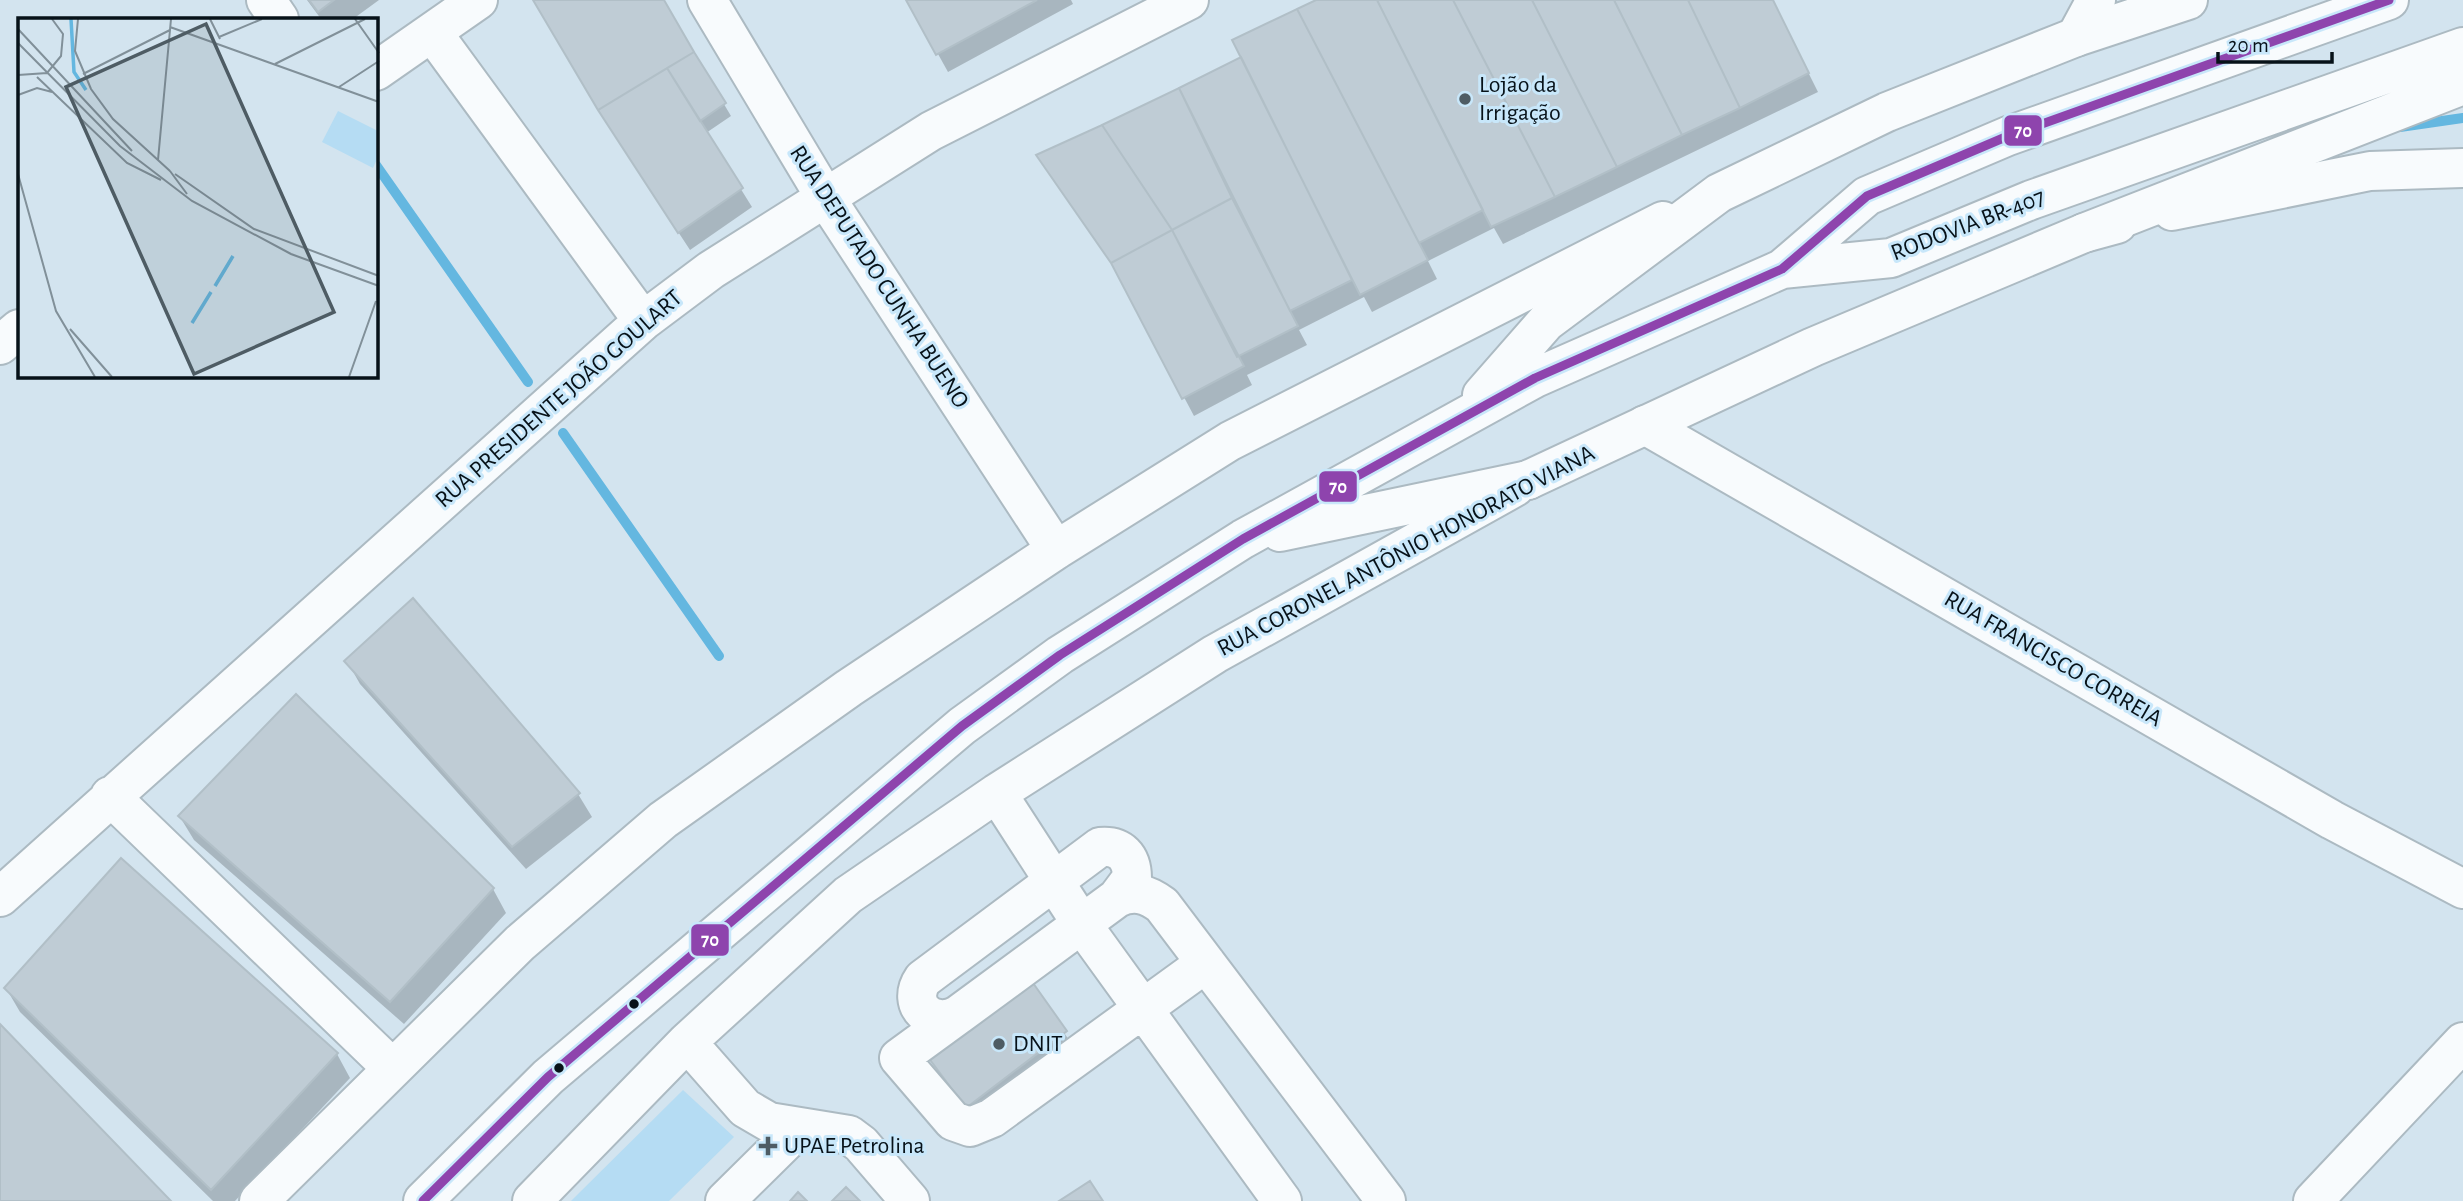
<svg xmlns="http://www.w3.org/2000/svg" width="2463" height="1201" font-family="'Alegreya Sans',sans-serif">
	<rect width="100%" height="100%" fill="#d3e4ef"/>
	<path fill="#b5dcf3" d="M683,1090L734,1137L669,1201H571Z"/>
	<path fill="#0003" d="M307,0H379L353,19H321Z
		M534,0H662L731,116L706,133L752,207L690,250L610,128Z
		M908,0H1071L1073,4L948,72Z
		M1319,0H1772L1818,92L1503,244L1494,228L1428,261L1437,279L1372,312L1364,297L1299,330L1307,345L1247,375L1252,385L1194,416L1119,275L1038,156L1243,58Z
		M347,661L578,794L592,817L526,869L360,684Z
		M296,697L493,889L506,913L404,1024L194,840L180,817Z
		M1032,985L1079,1055L981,1130L930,1057Z
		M6,988L337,1054L350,1078L235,1201H213L20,1012Z"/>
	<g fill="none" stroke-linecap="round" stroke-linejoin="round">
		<path stroke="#64b7e0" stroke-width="10" d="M2400,127L2463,118
			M376,165L528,382
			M563,433L719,656"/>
	</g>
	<path fill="#bfccd5" stroke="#b1bfc7" stroke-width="2" d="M309,0H334L318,12Z
		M533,0H664L694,52L598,110Z
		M906,0H1037L936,55Z
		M1316,0H1377L1483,210L1419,243L1297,9Z
		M1377,0H1453L1555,197L1491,227Z
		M1453,0H1532L1617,167L1555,197Z
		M1532,0H1614L1682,135L1617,167Z
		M1614,0H1688L1740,108L1682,135Z
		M1688,0H1773L1809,73L1740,108Z
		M1297,9L1428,260L1360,295L1232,40Z
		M694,52L726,103L700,121L667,68Z
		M1241,57L1352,280L1290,311L1179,88Z
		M667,68L743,188L678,233L598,110Z
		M1179,88L1232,198L1172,230L1102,125Z
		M1102,125L1172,230L1111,263L1036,155Z
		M1232,198L1298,326L1237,357L1172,230Z
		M1172,230L1244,366L1182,399L1111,263Z
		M413,598L580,793L512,847L344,661Z
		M296,694L494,888L390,1002L178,816Z
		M121,858L338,1053L211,1190L4,988Z
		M1033,983L1067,1031L966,1108L928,1057Z
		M0,1024L171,1201H0Z
		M1090,1181L1103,1201H1059Z
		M846,1187L860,1201H832Z
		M798,1192L807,1201H790Z"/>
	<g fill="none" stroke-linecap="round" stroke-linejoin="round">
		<defs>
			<path id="minor" d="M266,0L279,19
				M707,0L825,197L1056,550
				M432,32L643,321
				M2076,37L2096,0
				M376,71L478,0
				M0,345L19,329
				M1645,425L2332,820L2463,889
				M997,793L1081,923L1282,1201
				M110,796L391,1067
				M0,897L643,321L711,270L931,131L1189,0
				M1117,898L1132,878C1132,857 1121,845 1100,847L923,979C905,1005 932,1029 958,1015L1117,898C1134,890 1147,894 1162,905L1386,1201
				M958,1015L899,1058L953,1121L970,1127L992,1118L1206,963
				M687,1042L745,1108L769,1122L849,1135L861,1144L910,1201
				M259,1201L520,943L663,820L849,688L1056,550L1230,441L1663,221
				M532,1201L687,1042L848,895L997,793L1215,654L1515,487
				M725,1201L798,1129
				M2313,1201L2463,1042"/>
			<path id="major" d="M2172,211L2370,171L2463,168
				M1528,480L1813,347L2084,233L2117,224"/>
			<path id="highway" d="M2084,233L2463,85
				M1782,269L1891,258L2031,200L2463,47
				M1482,395L1546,322L1719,193L1887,112L2076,37L2188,0
				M1280,532L1528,480
				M423,1201L548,1077L962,726L1060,655L1243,539L1535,378L1782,269L1867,196L2008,136L2389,0"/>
		</defs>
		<use href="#minor" stroke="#acbac2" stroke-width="42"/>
		<use href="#major" stroke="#acbac2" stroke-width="42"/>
		<use href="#highway" stroke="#acbac2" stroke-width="42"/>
		<use href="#minor" stroke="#f8fbfd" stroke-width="38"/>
		<use href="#major" stroke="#f8fbfd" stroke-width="38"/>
		<use href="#highway" stroke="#f8fbfd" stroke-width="38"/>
		<defs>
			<path id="bus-1" d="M423,1201L548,1077L962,726L1060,655L1243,539L1535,378L1782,269L1867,196L2008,136L2389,0"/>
		</defs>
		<use href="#bus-1" stroke="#c8e7fa" stroke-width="14"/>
		<use href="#bus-1" stroke="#8e44ad" stroke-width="9"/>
	</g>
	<g fill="#4e5c64" stroke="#c8e7fa" stroke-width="2.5">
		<circle cx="1465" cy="99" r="7"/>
		<circle cx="999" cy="1044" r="7"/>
		<path d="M764.5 1135.5h7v7h7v7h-7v7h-7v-7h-7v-7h7z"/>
	</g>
	<g fill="#071219" stroke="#c8e7fa" stroke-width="2.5">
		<circle cx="634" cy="1004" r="6"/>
		<circle cx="559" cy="1068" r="6"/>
	</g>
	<g text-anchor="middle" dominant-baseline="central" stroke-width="6" stroke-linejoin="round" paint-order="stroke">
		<g font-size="24" fill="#071219" stroke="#c8e7fa" text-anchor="start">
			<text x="1479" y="85">Lojão da<tspan x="1479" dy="28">Irrigação</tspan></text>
			<text x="1013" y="1044">DNIT</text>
			<text x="784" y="1146">UPAE Petrolina</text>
		</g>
		<g font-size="24" fill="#071219" stroke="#c8e7fa">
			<text transform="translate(1968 225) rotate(-21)">RODOVIA BR-407</text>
			<text transform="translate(879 277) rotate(57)">RUA DEPUTADO CUNHA BUENO</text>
			<text transform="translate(559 399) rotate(-41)">RUA PRESIDENTE JOÃO GOULART</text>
			<text transform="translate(1406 551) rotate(-28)">RUA CORONEL ANTÔNIO HONORATO VIANA</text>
			<text transform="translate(2053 659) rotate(30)">RUA FRANCISCO CORREIA</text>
		</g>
	</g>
	<g transform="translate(18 18)">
		<rect width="360" height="360" fill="#d3e4ef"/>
		<path d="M320,93L360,113V139L355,150L304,124Z" fill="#b5dcf3"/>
		<path fill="none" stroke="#64b7e0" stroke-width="3.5" d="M53,1L56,54L68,72M197,268L215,238M174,305L193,274"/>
		<path fill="none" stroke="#819099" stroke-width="2" d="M60,1L57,33L73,71L95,101L152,153M192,1L202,21M337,1L361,35M152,9L361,84M0,11L114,133M201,19L244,1M0,25L102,128L174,183L273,236L361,268M257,46L347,1M65,56L152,12M0,57L29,55L43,38L45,16L34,1M19,59L109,145L143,162M321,69L361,43M0,77L19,70L34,74M140,142L153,1M152,153L169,176M0,156L38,293L77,359M157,156L236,211L361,258M52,311L94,359M331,359L358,283"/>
		<path fill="#4e5c64" fill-opacity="0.15" stroke="#4e5c64" stroke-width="3.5" d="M188,6L316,294L176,356L48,69Z"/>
		<rect width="360" height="360" fill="none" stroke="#071219" stroke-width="3.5"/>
	</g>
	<g stroke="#c8e7fa" stroke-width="2.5">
		<rect x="2003" y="114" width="40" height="33" rx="7" fill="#8e44ad"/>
		<rect x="1318" y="470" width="40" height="33" rx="7" fill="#8e44ad"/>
		<rect x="690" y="923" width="40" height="34" rx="7" fill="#8e44ad"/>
	</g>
	<g font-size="19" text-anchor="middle" font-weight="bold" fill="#fff">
		<text x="2023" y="137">70</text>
		<text x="1338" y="493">70</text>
		<text x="710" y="946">70</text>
	</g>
	<path d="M2218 52v10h114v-10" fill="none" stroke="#071219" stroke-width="3.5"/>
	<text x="2228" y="52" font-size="21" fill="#071219" stroke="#c8e7fa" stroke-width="5" paint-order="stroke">20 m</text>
</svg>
